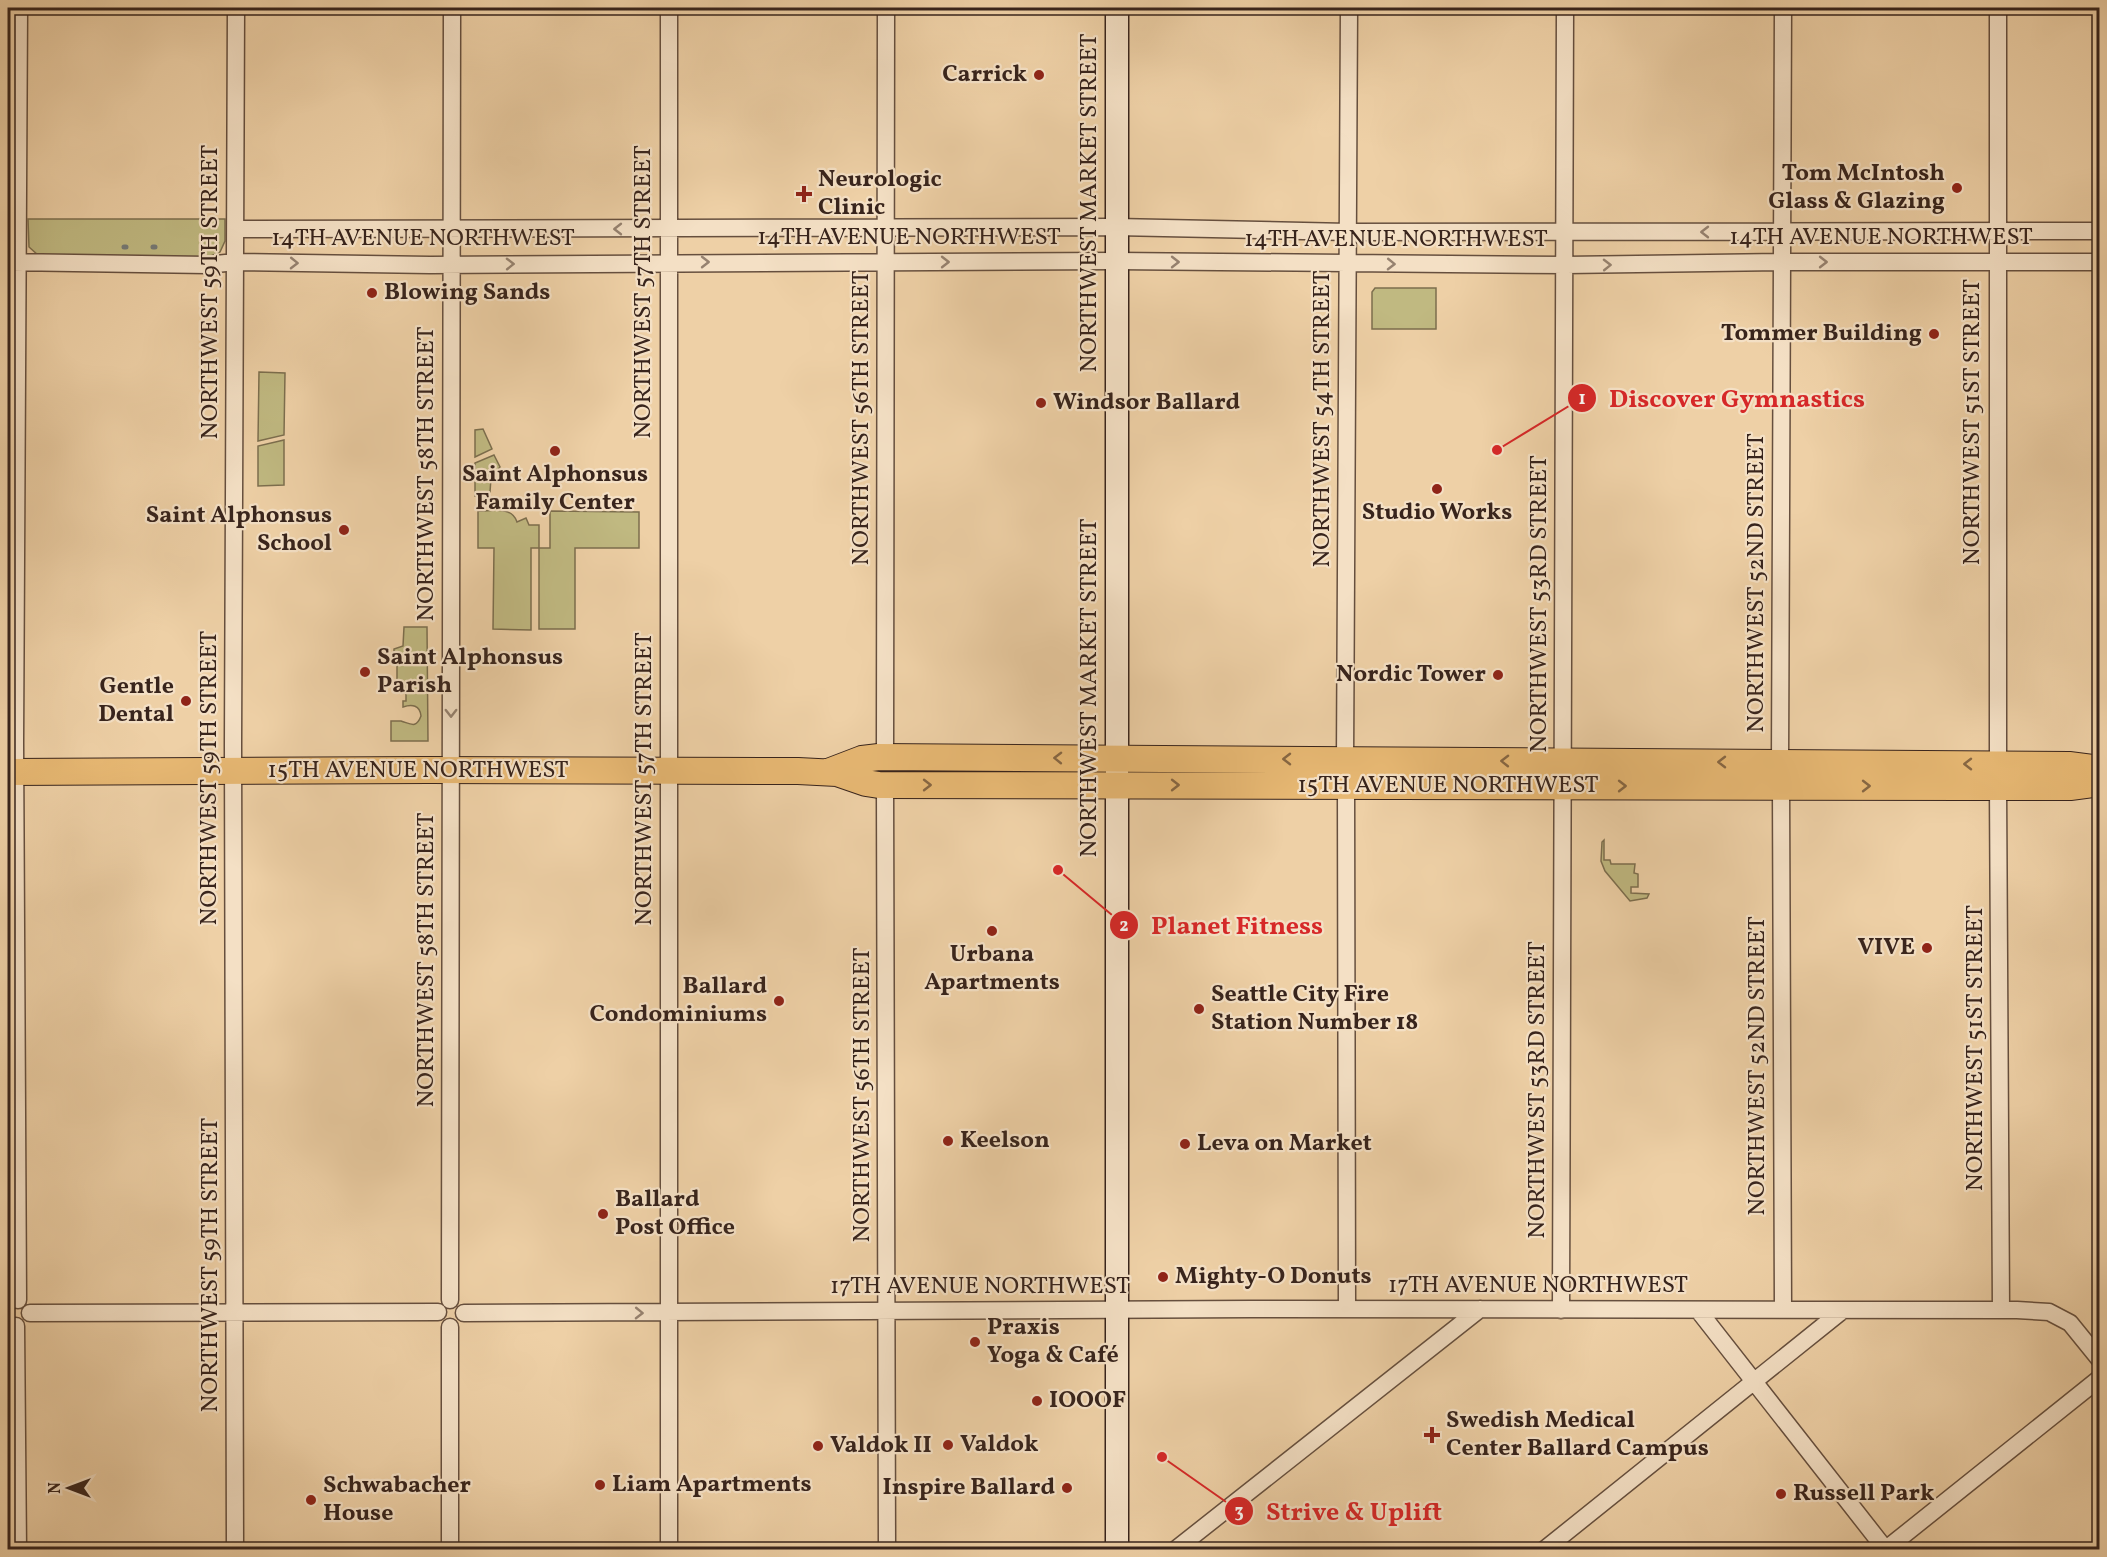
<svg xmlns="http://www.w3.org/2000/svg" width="2107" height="1557" font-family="Vollkorn,serif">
	<rect width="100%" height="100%" fill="#eed0a6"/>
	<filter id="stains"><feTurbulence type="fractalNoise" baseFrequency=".00333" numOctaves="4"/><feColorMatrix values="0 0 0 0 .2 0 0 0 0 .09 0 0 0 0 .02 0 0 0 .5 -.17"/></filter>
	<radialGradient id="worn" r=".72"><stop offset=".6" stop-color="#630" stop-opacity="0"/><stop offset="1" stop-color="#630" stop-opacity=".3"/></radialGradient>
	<path fill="#c0b981" stroke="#7c6e4e" stroke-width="1.5" d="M28,219H225V241L220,252L209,257H44L38,255L29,247Z
		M1375,288H1436V329H1372V292Z
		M259,372L285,373L284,435L258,441Z
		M483,429L492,449L475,457V430Z
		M284,440V485L258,486V446Z
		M494,455L500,467L491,478L490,492L482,496H475V463Z
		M478,511C493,511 512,506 517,522L526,518L529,525H539V548H531V630L493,629L494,548H478Z
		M550,511L639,512V548H575V629H539V548H550Z
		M404,627H427L428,741H391V721C392,721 400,721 401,721C411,724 416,729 421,716C420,705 412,704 403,707V701H406V689H397V655H394V649L403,646Z
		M1604,840V860H1610L1611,864H1635L1634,873L1638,874V887H1631V893L1649,894L1647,898L1630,901L1605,871L1601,861L1602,842Z"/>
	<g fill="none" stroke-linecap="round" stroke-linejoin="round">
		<path stroke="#757a77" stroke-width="5" d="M124,247H126
			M153,247H155"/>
		<defs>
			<path id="minor" d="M669,8V1550
				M236,229L1116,227L1348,232L2100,231
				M8,262L207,265L235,262L430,265L1116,261L1566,265L1782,262H2100
				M885,757L886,8
				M1345,760L1349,8
				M1780,763L1783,8
				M1998,764V8
				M885,785L887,1550
				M1346,785L1347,1309
				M1781,786L1783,1310
				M1998,787L2001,1310
				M18,1300L15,742L19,8
				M450,1300L452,8
				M1561,1310L1565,8
				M1698,1310L1886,1550
				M30,1313L438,1312
				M464,1313L1250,1309L2017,1310L2049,1312L2070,1323L2100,1360
				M16,1326L18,1550
				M450,1327V1550
				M235,1550L233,745L236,8
				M1175,1550L1480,1309
				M1544,1550L1843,1310
				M1885,1550L2100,1378"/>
			<path id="secondary" d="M1117,8V1550"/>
			<path id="primary" d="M8,772L428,770L798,771L837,773L866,783L879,785L1974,787H2070L2100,783
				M828,772L862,759L879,757L2069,765L2100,769"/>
		</defs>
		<use href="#minor" stroke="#664f3e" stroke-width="19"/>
		<use href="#secondary" stroke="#38241c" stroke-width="25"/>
		<use href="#primary" stroke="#38241c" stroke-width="28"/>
		<use href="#minor" stroke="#f4e0c5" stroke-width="16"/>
		<use href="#secondary" stroke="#f4e0c5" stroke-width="22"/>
		<use href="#primary" stroke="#e7b873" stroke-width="26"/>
	</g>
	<defs><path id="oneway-chevron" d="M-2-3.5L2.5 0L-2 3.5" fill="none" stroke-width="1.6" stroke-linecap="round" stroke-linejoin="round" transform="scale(1.5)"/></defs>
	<g stroke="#968270">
		<use href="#oneway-chevron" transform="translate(618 229) rotate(180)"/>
		<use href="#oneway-chevron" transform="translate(1705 232) rotate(180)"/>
		<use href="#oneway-chevron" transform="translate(705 262)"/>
		<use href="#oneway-chevron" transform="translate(945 262)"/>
		<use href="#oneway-chevron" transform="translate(1175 262)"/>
		<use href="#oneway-chevron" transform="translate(1823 262)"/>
		<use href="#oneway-chevron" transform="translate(294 263) rotate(1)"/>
		<use href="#oneway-chevron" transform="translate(510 264) rotate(-1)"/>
		<use href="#oneway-chevron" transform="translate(1391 264) rotate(1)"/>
		<use href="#oneway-chevron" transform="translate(1607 265) rotate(-1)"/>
		<use href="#oneway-chevron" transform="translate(451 713) rotate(90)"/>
		<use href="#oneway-chevron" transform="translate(639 1313) rotate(1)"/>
	</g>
	<g stroke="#876743">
		<use href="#oneway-chevron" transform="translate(1058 758) rotate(-179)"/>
		<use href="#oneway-chevron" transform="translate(1287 759) rotate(-180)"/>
		<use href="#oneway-chevron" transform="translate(1505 761) rotate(-179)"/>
		<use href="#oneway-chevron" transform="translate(1722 762) rotate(-180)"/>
		<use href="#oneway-chevron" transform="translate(1968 764) rotate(-180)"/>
		<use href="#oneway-chevron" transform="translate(927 785)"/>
		<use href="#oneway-chevron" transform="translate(1175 785)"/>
		<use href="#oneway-chevron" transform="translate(1622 786)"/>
		<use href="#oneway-chevron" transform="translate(1866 786)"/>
	</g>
	<g fill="#8f2418" stroke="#f4e0c5" stroke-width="2">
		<circle cx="1039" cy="75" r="6"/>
		<circle cx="1957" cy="188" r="6"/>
		<path d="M801 185h6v6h6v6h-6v6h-6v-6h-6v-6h6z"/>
		<circle cx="372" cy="293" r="6"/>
		<circle cx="1934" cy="334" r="6"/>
		<circle cx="1041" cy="403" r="6"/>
		<circle cx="555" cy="451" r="6"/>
		<circle cx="1437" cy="489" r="6"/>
		<circle cx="344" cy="530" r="6"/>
		<circle cx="365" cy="672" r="6"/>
		<circle cx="1498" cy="675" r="6"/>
		<circle cx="186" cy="701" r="6"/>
		<circle cx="992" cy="931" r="6"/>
		<circle cx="1927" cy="948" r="6"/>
		<circle cx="779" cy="1001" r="6"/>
		<circle cx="1199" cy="1009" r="6"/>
		<circle cx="948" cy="1141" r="6"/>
		<circle cx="1185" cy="1144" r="6"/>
		<circle cx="603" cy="1214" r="6"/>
		<circle cx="1163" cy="1277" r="6"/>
		<circle cx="975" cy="1342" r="6"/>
		<circle cx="1037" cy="1401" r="6"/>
		<path d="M1429 1426h6v6h6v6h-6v6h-6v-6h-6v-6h6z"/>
		<circle cx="948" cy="1445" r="6"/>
		<circle cx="818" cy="1446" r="6"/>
		<circle cx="600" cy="1485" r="6"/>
		<circle cx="1067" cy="1488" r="6"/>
		<circle cx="1781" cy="1494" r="6"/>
		<circle cx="311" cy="1500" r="6"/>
	</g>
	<g text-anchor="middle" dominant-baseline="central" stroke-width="4.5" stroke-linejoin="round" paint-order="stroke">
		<g font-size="24" font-weight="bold" fill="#38241c" stroke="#f4e0c5" text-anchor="start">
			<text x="1027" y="75" text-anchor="end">Carrick</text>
			<text x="1945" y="174" text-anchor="end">Tom McIntosh<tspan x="1945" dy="28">Glass &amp; Glazing</tspan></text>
			<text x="818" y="180">Neurologic<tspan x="818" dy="28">Clinic</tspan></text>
			<text x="384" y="293">Blowing Sands</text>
			<text x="1922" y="334" text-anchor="end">Tommer Building</text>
			<text x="1053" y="403">Windsor Ballard</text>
			<text x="555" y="475" text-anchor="middle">Saint Alphonsus<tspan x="555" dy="28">Family Center</tspan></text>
			<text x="1437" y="513" text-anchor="middle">Studio Works</text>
			<text x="332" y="516" text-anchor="end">Saint Alphonsus<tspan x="332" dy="28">School</tspan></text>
			<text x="377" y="658">Saint Alphonsus<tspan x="377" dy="28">Parish</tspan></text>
			<text x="1486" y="675" text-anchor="end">Nordic Tower</text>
			<text x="174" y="687" text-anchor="end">Gentle<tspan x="174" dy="28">Dental</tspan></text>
			<text x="1915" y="948" text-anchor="end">VIVE</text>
			<text x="992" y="955" text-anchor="middle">Urbana<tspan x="992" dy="28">Apartments</tspan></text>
			<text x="767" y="987" text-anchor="end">Ballard<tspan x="767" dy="28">Condominiums</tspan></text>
			<text x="1211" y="995">Seattle City Fire<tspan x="1211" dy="28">Station Number 18</tspan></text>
			<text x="960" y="1141">Keelson</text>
			<text x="1197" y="1144">Leva on Market</text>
			<text x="615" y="1200">Ballard<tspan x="615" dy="28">Post Office</tspan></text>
			<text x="1175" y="1277">Mighty-O Donuts</text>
			<text x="987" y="1328">Praxis<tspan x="987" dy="28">Yoga &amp; Café</tspan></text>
			<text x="1049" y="1401">IOOOF</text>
			<text x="1446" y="1421">Swedish Medical<tspan x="1446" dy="28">Center Ballard Campus</tspan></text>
			<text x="960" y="1445">Valdok</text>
			<text x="830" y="1446">Valdok II</text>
			<text x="612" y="1485">Liam Apartments</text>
			<text x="323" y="1486">Schwabacher<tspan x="323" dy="28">House</tspan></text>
			<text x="1055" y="1488" text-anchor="end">Inspire Ballard</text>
			<text x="1793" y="1494">Russell Park</text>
		</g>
		<g font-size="24" fill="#38241c" stroke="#f4e0c5">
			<text transform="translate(1090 203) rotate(-90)">NORTHWEST MARKET STREET</text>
			<text x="909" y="238">14TH AVENUE NORTHWEST</text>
			<text x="1881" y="238">14TH AVENUE NORTHWEST</text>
			<text x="423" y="239">14TH AVENUE NORTHWEST</text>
			<text x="1396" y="240">14TH AVENUE NORTHWEST</text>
			<text transform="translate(211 292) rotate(-90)">NORTHWEST 59TH STREET</text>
			<text transform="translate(644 292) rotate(-90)">NORTHWEST 57TH STREET</text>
			<text transform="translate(862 418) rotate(-90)">NORTHWEST 56TH STREET</text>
			<text transform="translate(1323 419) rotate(-90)">NORTHWEST 54TH STREET</text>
			<text transform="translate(1973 422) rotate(-90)">NORTHWEST 51ST STREET</text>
			<text transform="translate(427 474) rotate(-90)">NORTHWEST 58TH STREET</text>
			<text transform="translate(1757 583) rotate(-90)">NORTHWEST 52ND STREET</text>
			<text transform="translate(1540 604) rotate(-90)">NORTHWEST 53RD STREET</text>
			<text transform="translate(1090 688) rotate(-90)">NORTHWEST MARKET STREET</text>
			<text x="418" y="771">15TH AVENUE NORTHWEST</text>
			<text transform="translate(210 778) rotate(-90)">NORTHWEST 59TH STREET</text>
			<text transform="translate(645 779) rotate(-90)">NORTHWEST 57TH STREET</text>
			<text x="1448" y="786">15TH AVENUE NORTHWEST</text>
			<text transform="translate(427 960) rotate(-90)">NORTHWEST 58TH STREET</text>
			<text transform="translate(1976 1048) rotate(-90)">NORTHWEST 51ST STREET</text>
			<text transform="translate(1758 1066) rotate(-90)">NORTHWEST 52ND STREET</text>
			<text transform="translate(1538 1090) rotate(-90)">NORTHWEST 53RD STREET</text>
			<text transform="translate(863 1095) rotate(-90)">NORTHWEST 56TH STREET</text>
			<text transform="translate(211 1265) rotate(-90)">NORTHWEST 59TH STREET</text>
			<text x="1538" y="1286">17TH AVENUE NORTHWEST</text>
			<text x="980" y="1287">17TH AVENUE NORTHWEST</text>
		</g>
	</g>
	<path fill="none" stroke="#d62828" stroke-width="2" d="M1497 450L1582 398M1058 870L1124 925M1162 1457L1239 1511"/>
	<g fill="#d62828" stroke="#f4e0c5" stroke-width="2">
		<circle cx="1497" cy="450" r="6"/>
		<circle cx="1058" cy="870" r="6"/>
		<circle cx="1162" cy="1457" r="6"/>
		<circle cx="1582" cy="398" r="15"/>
		<circle cx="1124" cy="925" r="15"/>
		<circle cx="1239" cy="1511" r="15"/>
	</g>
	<g font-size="18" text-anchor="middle" font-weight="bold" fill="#fff">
		<text x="1582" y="404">1</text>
		<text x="1124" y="931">2</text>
		<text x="1239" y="1517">3</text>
	</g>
	<g font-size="26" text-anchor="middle" font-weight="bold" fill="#d62828" stroke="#f4e0c5" stroke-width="4.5" stroke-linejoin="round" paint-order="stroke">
		<text x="1737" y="407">Discover Gymnastics</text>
		<text x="1237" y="934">Planet Fitness</text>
		<text x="1354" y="1520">Strive &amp; Uplift</text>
	</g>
	<rect width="2107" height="1557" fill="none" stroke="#eed0a6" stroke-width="30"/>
	<rect x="9" y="9" width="2089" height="1539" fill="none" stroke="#38241c" stroke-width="3"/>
	<rect x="15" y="15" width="2077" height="1527" fill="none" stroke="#38241c" stroke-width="1.5"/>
	<g transform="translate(69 1488) rotate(270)" stroke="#f4e0c5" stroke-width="4.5" paint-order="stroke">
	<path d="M0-4.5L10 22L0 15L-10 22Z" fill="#38241c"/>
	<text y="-9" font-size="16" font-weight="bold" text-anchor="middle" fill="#38241c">N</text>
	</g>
	<rect width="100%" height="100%" filter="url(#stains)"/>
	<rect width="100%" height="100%" fill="url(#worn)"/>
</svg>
